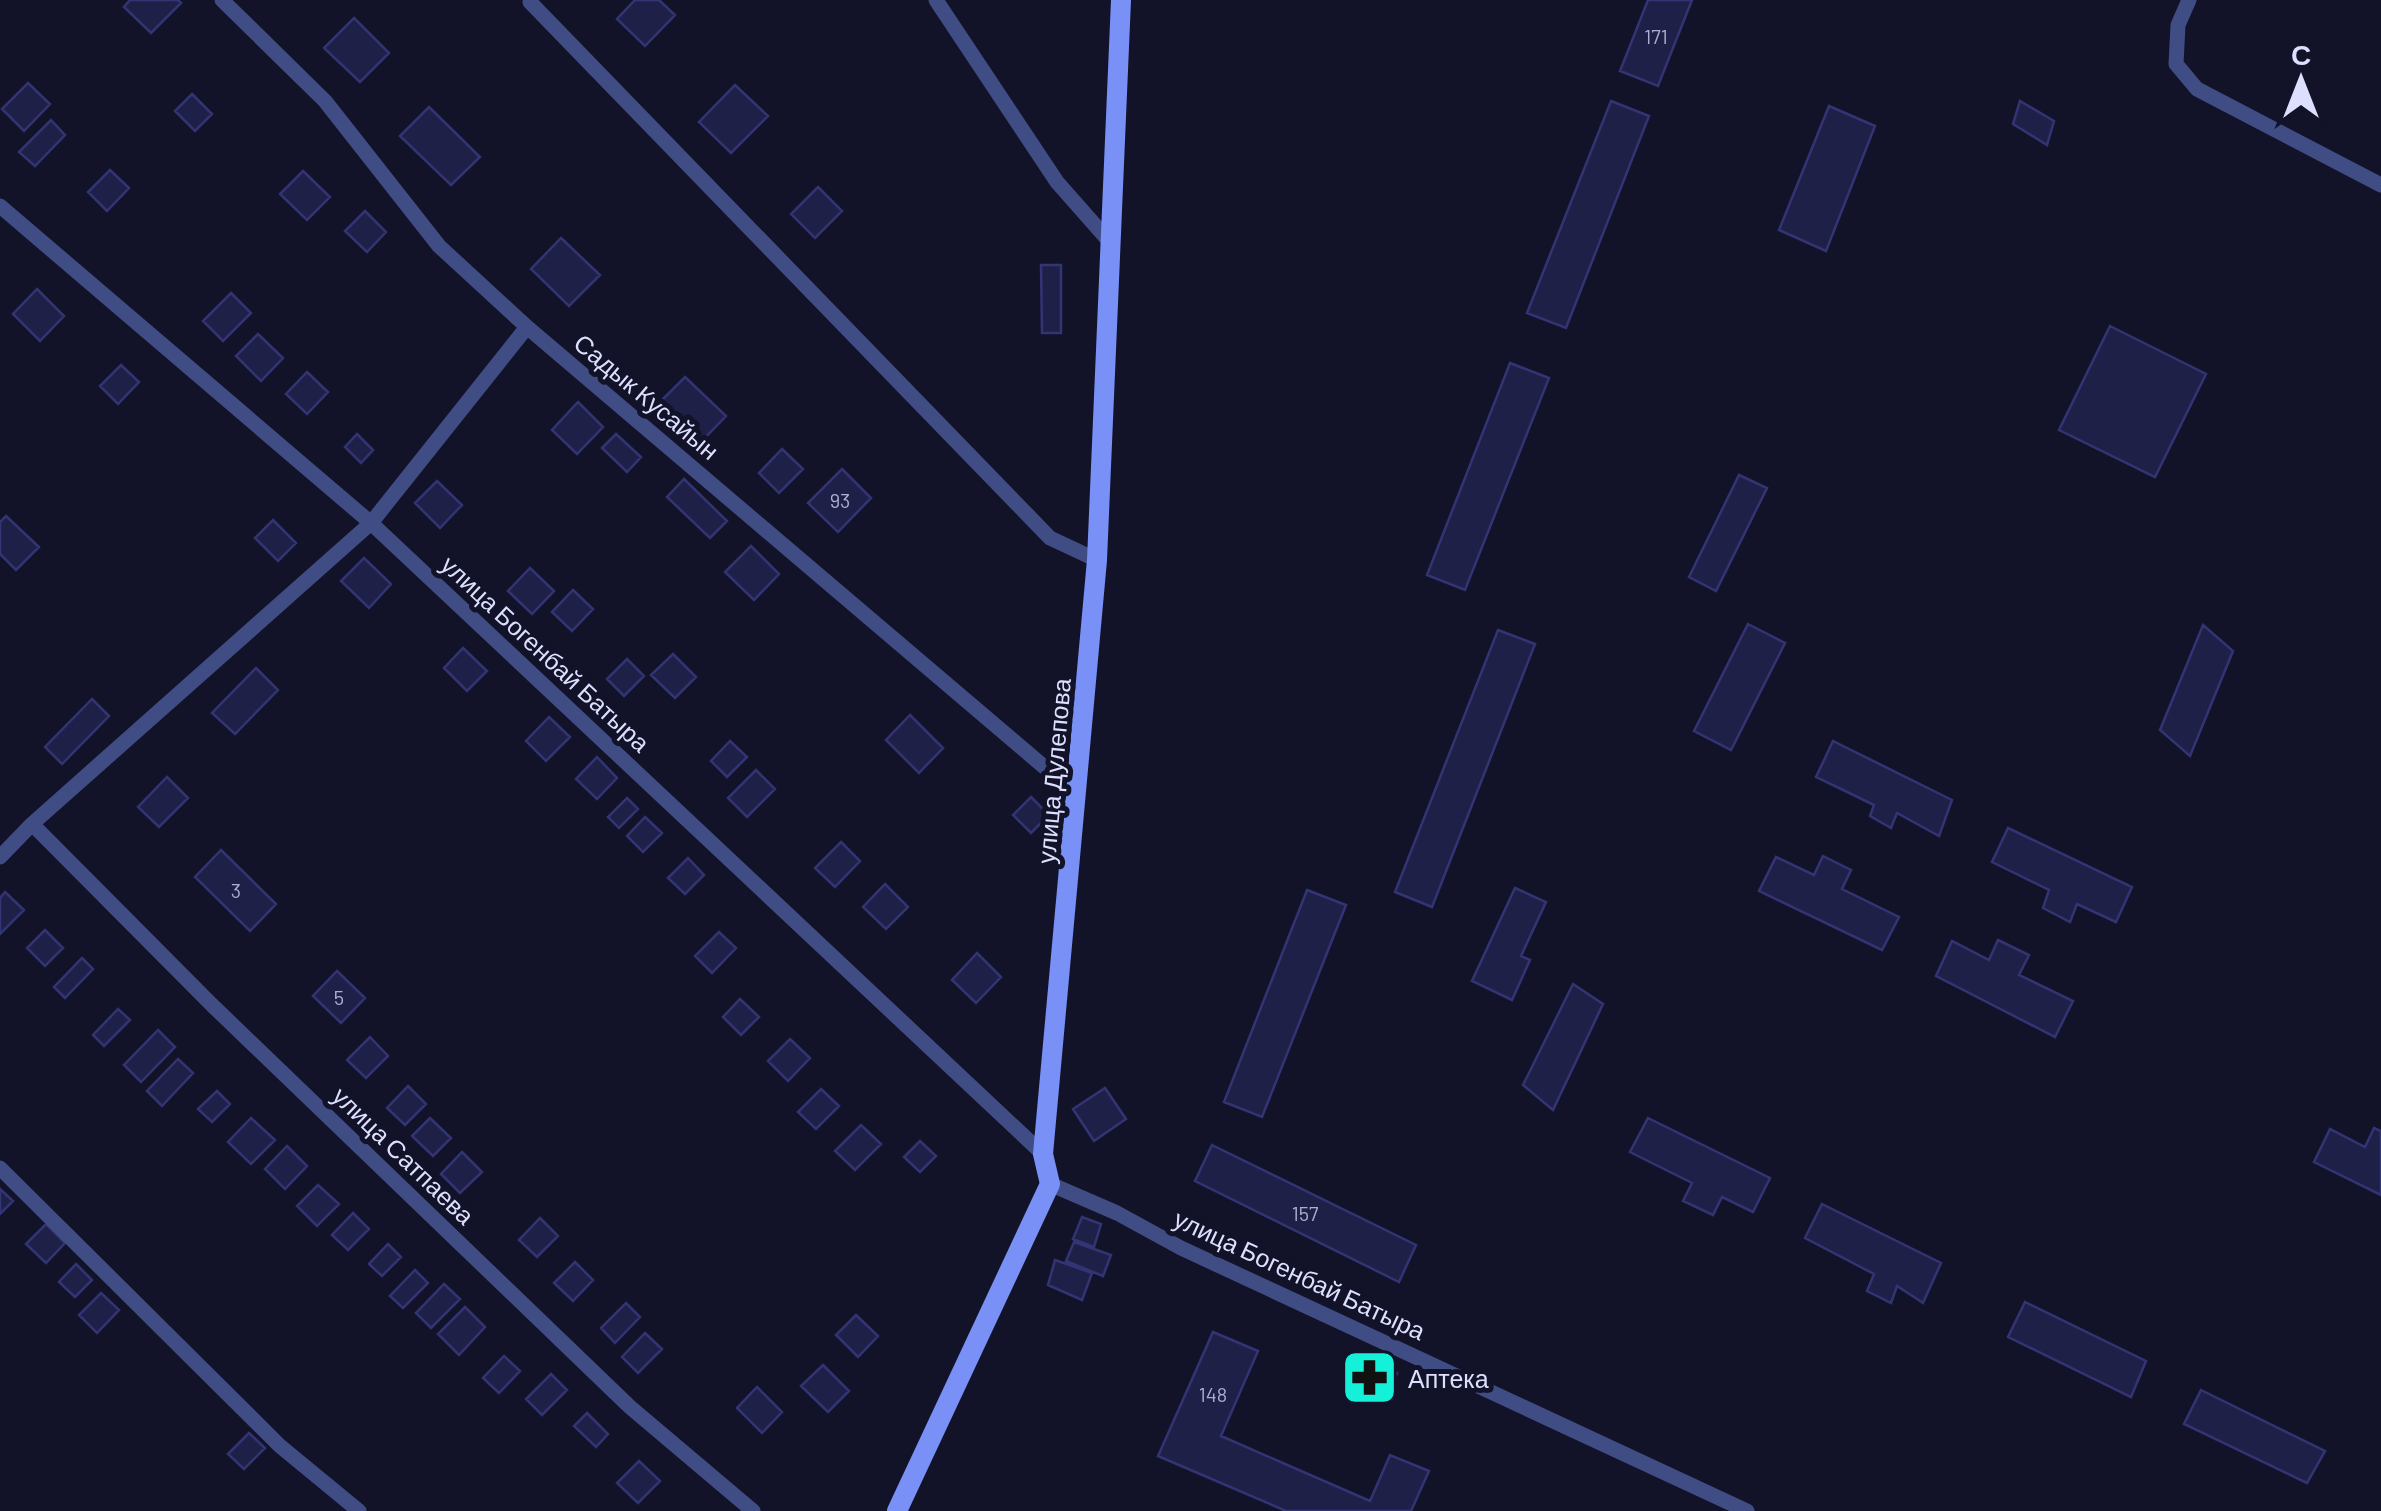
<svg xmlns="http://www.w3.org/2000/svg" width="2381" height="1511" font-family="Barlow,sans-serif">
	<rect width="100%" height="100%" fill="#121329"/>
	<path fill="#1f2048" stroke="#333473" stroke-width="2.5" d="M130,0H178L181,3L151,33L124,7Z
		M635,0H659L675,15L645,46L617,19Z
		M1648,0H1692L1658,86L1620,71Z
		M354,18L389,53L360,82L324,48Z
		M28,83L50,104L24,131L2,109Z
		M735,85L768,116L731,153L699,122Z
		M192,94L212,114L195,131L175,111Z
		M1611,101L1649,116L1566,328L1527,313Z
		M2020,101L2054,121L2047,145L2013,124Z
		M1829,106L1875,126L1826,251L1779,230Z
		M429,107L480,157L451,185L400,136Z
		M51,120L65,135L35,166L19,152Z
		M110,170L129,188L107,211L88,192Z
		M303,171L330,197L307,220L280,194Z
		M818,187L842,211L815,238L791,214Z
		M365,211L386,232L367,252L345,231Z
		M561,238L600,275L569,306L531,269Z
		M1041,265H1061V333H1042Z
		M37,289L64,316L40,341L13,314Z
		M231,293L251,313L223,341L203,321Z
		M2110,326L2206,374L2155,477L2059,430Z
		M258,334L283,358L261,381L236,356Z
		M1510,363L1549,378L1465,590L1427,575Z
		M121,365L139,382L118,404L100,386Z
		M307,372L328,392L307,414L286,394Z
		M685,377L726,416L698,445L657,405Z
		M578,402L603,427L577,454L552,430Z
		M357,434L373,450L361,463L345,447Z
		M616,434L641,457L627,472L602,448Z
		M782,449L803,469L779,493L759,473Z
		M842,469L871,498L838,532L808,503Z
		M1739,475L1767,488L1716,591L1689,577Z
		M684,479L727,521L710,538L667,497Z
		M437,481L462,505L440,528L415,503Z
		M6,516L39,547L16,570L0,554V522Z
		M273,520L296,543L278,561L255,538Z
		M751,546L779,574L754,600L725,572Z
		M364,558L391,584L369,608L341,581Z
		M530,568L554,591L532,614L508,591Z
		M573,590L593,609L572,631L552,612Z
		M1748,624L1785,643L1731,750L1694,731Z
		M2203,625L2233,651L2190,756L2160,730Z
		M1498,630L1535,644L1432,907L1395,892Z
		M463,648L487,671L467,691L444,668Z
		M673,654L696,677L675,698L651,675Z
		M627,659L644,676L624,696L607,679Z
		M256,668L278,690L235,734L212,713Z
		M92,699L109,716L62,764L45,747Z
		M910,715L943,748L919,773L886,740Z
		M549,717L570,737L546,761L526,741Z
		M730,741L747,757L727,777L711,761Z
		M1833,741L1952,800L1939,836L1897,813L1891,828L1870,816L1874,805L1816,777Z
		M597,757L617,778L597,799L576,779Z
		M756,770L775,789L747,817L728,798Z
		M167,777L188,798L159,827L138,807Z
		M1031,797L1049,815L1031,833L1013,815Z
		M627,798L638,809L619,828L608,817Z
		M645,817L662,833L643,852L627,836Z
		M2008,828L2132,887L2116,922L2077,904L2070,922L2043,908L2049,890L1992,862Z
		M841,842L860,861L835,887L815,868Z
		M221,850L276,904L250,931L195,877Z
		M1823,856L1851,870L1842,889L1899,917L1882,950L1759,891L1776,857L1814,875Z
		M688,858L704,875L685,894L668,878Z
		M885,884L908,907L886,929L863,907Z
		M1515,888L1546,902L1521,956L1530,960L1512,1000L1472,981Z
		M1307,890L1346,905L1262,1117L1224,1102Z
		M5,892L24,910L0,934V898Z
		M45,930L63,948L45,966L27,948Z
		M719,932L736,948L712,973L695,956Z
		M1998,940L2029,955L2019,975L2073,1001L2055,1037L1936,976L1952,941L1989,960Z
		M977,953L1001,977L976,1003L952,980Z
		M82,958L93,969L65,998L54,987Z
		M337,971L365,998L341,1023L313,996Z
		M1573,984L1603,1004L1553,1110L1523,1085Z
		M740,999L759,1017L741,1035L723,1017Z
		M118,1009L130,1020L104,1046L93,1035Z
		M158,1030L175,1047L141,1082L124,1065Z
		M370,1037L388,1056L366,1078L347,1060Z
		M790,1039L810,1058L788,1081L768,1061Z
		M178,1059L193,1073L162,1106L147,1091Z
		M408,1086L426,1104L405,1125L387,1108Z
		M1105,1088L1126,1119L1094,1141L1073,1109Z
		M821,1089L839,1106L816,1129L798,1112Z
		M217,1091L230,1104L212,1122L198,1109Z
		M251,1118L275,1140L251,1164L228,1142Z
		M430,1118L451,1138L433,1156L412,1136Z
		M1648,1118L1770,1178L1753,1212L1722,1197L1713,1215L1683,1201L1692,1183L1630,1152Z
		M861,1125L881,1144L855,1170L835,1151Z
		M2374,1128L2381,1131V1195L2314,1162L2330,1129L2365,1147Z
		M920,1141L936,1156L920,1172L904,1157Z
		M1212,1145L1416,1245L1399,1282L1195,1181Z
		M287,1146L307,1166L285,1189L265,1169Z
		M462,1152L482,1172L460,1193L441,1174Z
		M318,1185L339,1204L317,1226L297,1206Z
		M0,1189L13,1201L0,1214Z
		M1822,1204L1941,1263L1923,1303L1897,1286L1891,1303L1867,1291L1874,1274L1805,1238Z
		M353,1213L369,1229L348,1250L332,1235Z
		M1082,1217L1101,1224L1094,1247L1073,1239Z
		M540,1218L558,1236L537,1257L519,1240Z
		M46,1224L65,1243L46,1263L26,1244Z
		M1074,1242L1111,1255L1103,1276L1066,1261Z
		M388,1244L401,1257L382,1276L369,1264Z
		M1055,1260L1092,1273L1082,1300L1048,1285Z
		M575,1262L593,1280L573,1301L554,1283Z
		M76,1264L92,1280L75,1297L59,1282Z
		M415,1270L428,1283L403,1308L390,1296Z
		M444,1284L460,1299L431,1328L416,1313Z
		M101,1293L119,1310L97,1333L79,1315Z
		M2025,1302L2146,1361L2131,1397L2008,1337Z
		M626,1303L640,1317L615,1343L601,1328Z
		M465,1307L485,1327L459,1355L438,1334Z
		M856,1315L878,1336L858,1357L836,1335Z
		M1213,1332L1258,1351L1221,1436L1370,1501L1390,1455L1429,1471L1411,1511H1286L1158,1456Z
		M645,1333L662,1349L638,1373L622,1357Z
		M504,1356L520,1371L499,1393L483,1378Z
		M1365,1360L1397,1373L1385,1403L1352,1390Z
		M823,1365L849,1391L828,1412L801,1386Z
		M551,1374L567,1390L542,1415L526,1399Z
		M757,1387L782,1412L762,1433L737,1408Z
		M2201,1390L2325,1451L2307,1483L2184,1424Z
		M587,1413L608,1434L596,1447L574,1426Z
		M249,1433L265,1448L244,1469L228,1454Z
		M639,1461L660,1481L638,1503L617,1483Z"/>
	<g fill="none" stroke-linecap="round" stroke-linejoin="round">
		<path stroke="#404c84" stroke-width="15" d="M222,0L325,101L439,246L527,327L1076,794
			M936,0L1057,182L1109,241
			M2189,0L2178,25L2176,64L2197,89L2381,185
			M530,2L1050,538L1097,560
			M0,206L371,523L1043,1154
			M32,824L212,1005L630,1407L753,1511
			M0,857L32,824L371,523L527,327
			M0,1168L280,1446L359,1511
			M1050,1184L1117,1213L1181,1248L1747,1511"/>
		<path stroke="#7990f6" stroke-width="20" d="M897,1511L1050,1184L1043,1154L1097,560L1121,0"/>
	</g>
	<defs>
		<symbol id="pharmacy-square" viewBox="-11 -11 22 22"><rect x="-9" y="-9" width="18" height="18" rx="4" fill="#15f0d8" stroke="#121329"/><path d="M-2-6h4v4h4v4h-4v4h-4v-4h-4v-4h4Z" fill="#111"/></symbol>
	</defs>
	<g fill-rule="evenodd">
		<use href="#pharmacy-square" x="1338" y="1346" width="63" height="63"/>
	</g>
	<g text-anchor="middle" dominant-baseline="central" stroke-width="10" stroke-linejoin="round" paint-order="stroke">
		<g font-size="20" fill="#adafd0">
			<text x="1656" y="36">171</text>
			<text x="840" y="500">93</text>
			<text x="236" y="890">3</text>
			<text x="339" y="997">5</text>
			<text x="1305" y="1213">157</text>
			<text x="1213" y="1394">148</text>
		</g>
		<g font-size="25" fill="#dcdffd" stroke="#121329">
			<text transform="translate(647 396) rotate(40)">Садык Кусайын</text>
			<text transform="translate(546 653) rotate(43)">улица Богенбай Батыра</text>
			<text transform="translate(1053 771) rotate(-85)">улица Дулепова</text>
			<text transform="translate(404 1155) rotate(44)">улица Сатпаева</text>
			<text transform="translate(1300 1274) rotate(25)">улица Богенбай Батыра</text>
		</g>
		<g font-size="25" fill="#dcdffd" stroke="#121329" text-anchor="start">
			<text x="1408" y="1378">Аптека</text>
		</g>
	</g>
	<g transform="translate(2301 80)" stroke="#121329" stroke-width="8" paint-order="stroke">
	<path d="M0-8L18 38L0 25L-18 38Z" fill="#dcdffd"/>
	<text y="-15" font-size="28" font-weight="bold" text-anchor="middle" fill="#dcdffd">С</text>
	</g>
</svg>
